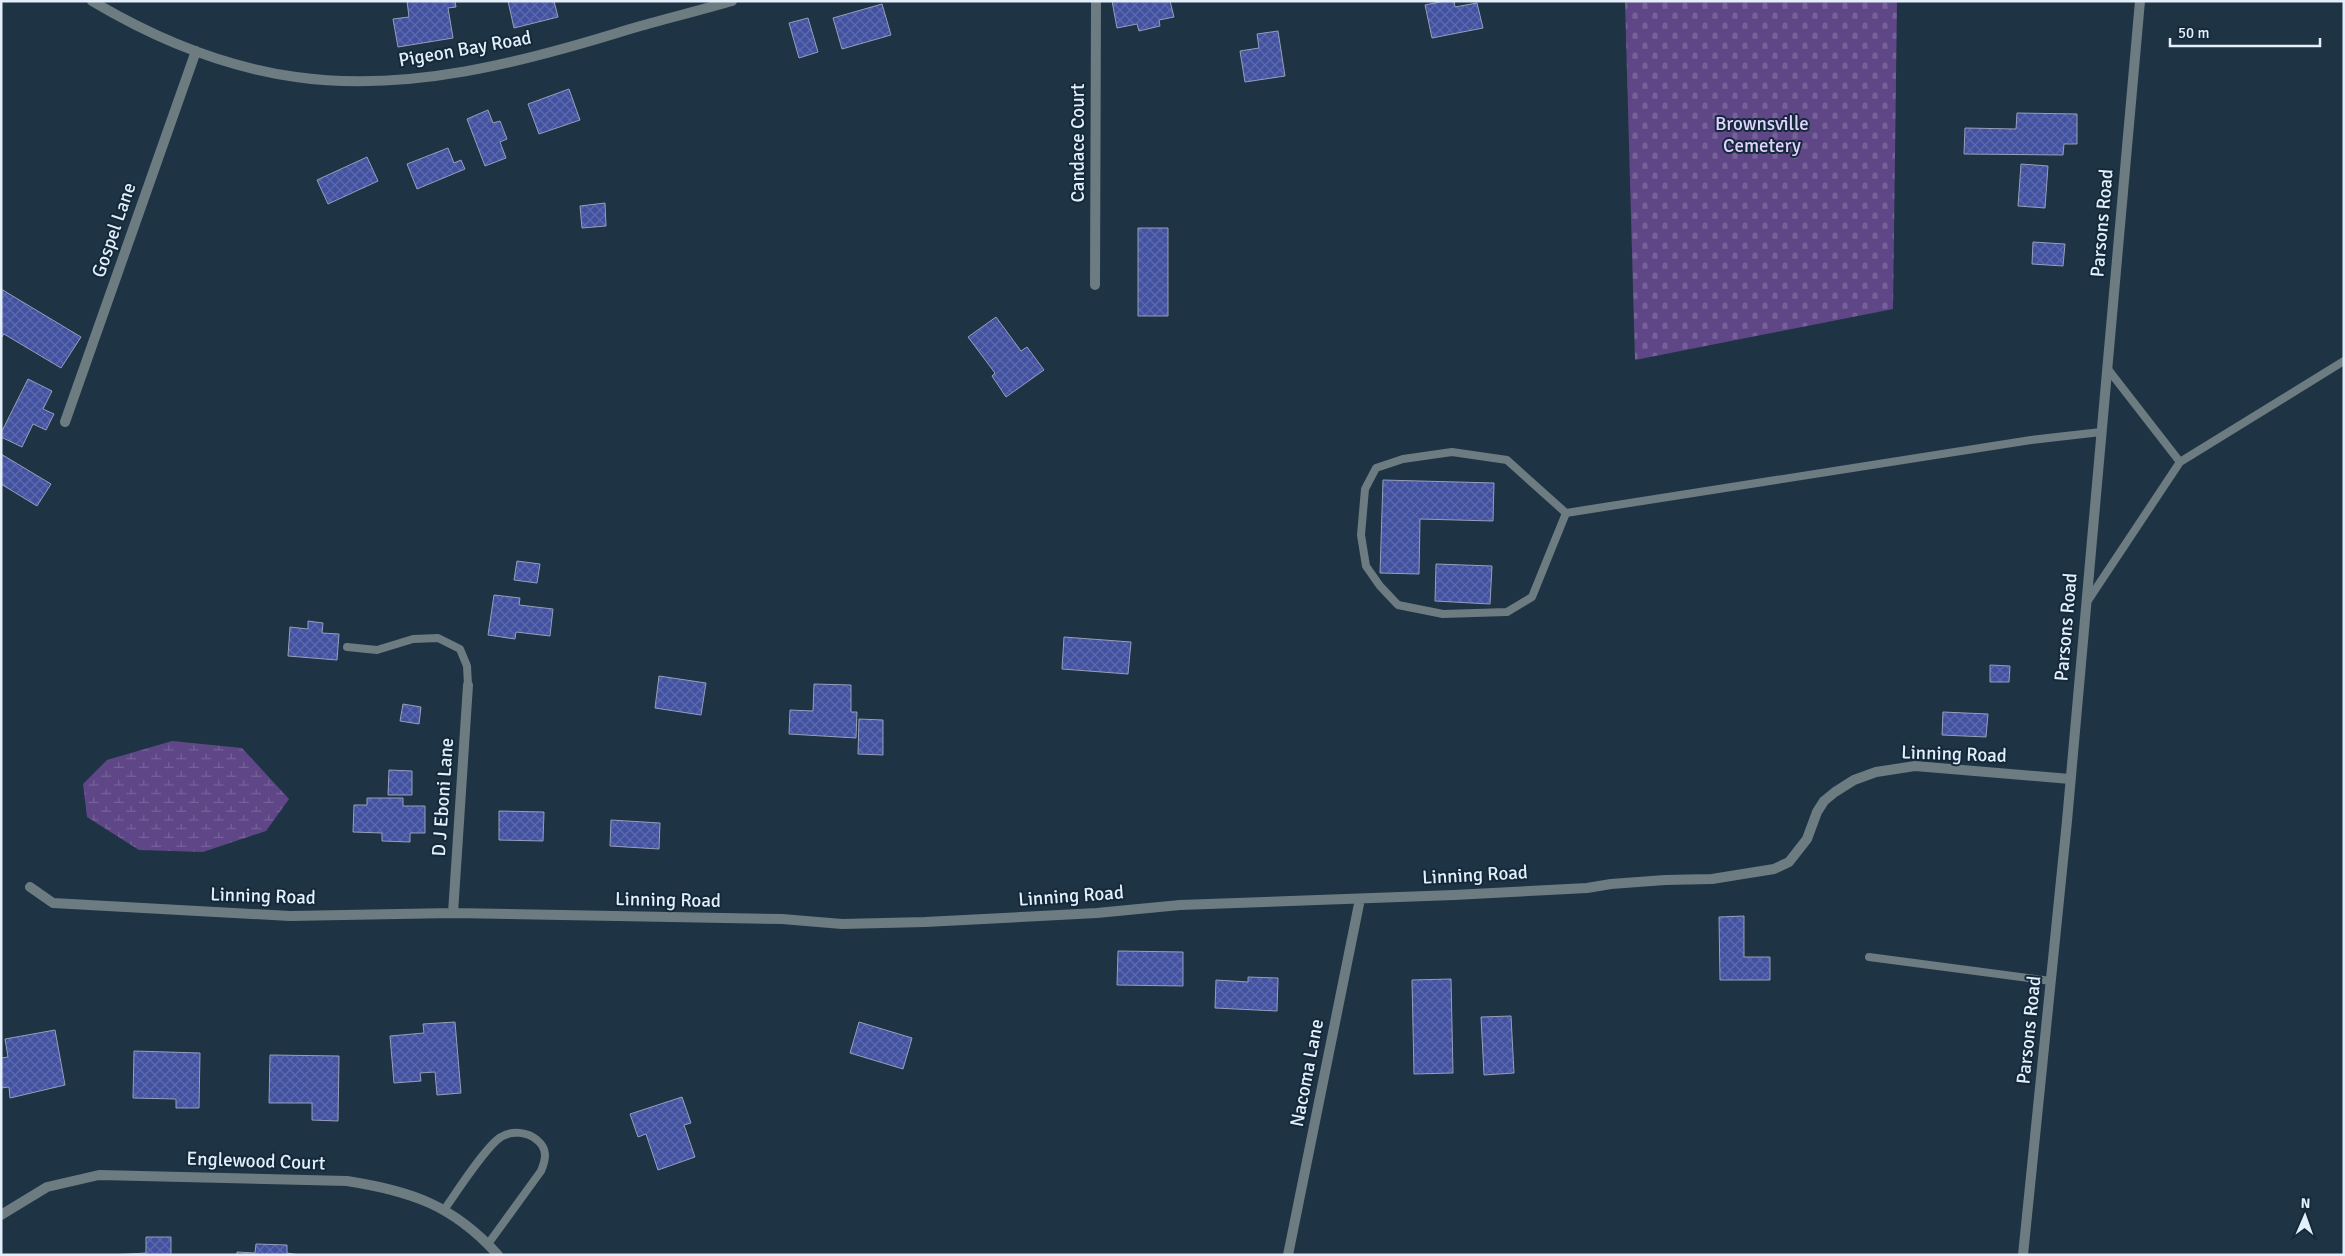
<svg xmlns="http://www.w3.org/2000/svg" width="2345" height="1256" font-family="Signika,sans-serif">
	<defs>
		<pattern id="wetland-marsh" width="20" height="14" patternUnits="userSpaceOnUse" patternTransform="scale(1.25)"><rect width="20" height="14" fill="#5f4787"/><path d="M1 5h8M5 5V1M11 12h8M15 12V8" fill="none" stroke="#766299"/></pattern>
		<pattern id="cemetery-stones" width="16" height="16" patternUnits="userSpaceOnUse" patternTransform="scale(1.25)"><rect width="16" height="16" fill="#5f4787"/><path d="M2 7V4a2 2 0 0 1 4 0v3zM10 15v-3a2 2 0 0 1 4 0v3z" fill="#766299"/></pattern>
		<pattern id="building-cross-hatch" width="8" height="8" patternUnits="userSpaceOnUse" patternTransform="scale(1.25)"><rect width="8" height="8" fill="#4251a0"/><path d="M0 0l8 8M0 8l8-8" fill="none" stroke="#5d6aae"/></pattern>
	</defs>
	<rect width="100%" height="100%" fill="#1e3344"/>
	<path fill="url(#wetland-marsh)" d="M172,741L242,748L289,799L266,831L203,852L139,850L87,817L83,784L107,760Z"/>
	<path fill="url(#cemetery-stones)" d="M1625,1H1897L1893,309L1635,360Z"/>
	<path fill="url(#building-cross-hatch)" stroke="#969eba" d="M407,1H455L456,7L448,8L453,38L398,47L393,19L409,17Z
		M508,1H554L558,17L514,28Z
		M1112,1H1170L1174,17L1159,20L1160,26L1139,31L1137,24L1117,28Z
		M1445,1H1454L1455,7L1477,3L1483,28L1432,38L1425,5Z
		M882,4L891,35L842,49L833,18Z
		M808,18L818,52L799,58L789,23Z
		M1278,31L1285,76L1245,82L1240,51L1259,48L1257,34Z
		M569,89L580,120L539,134L528,104Z
		M488,110L493,123L500,121L507,139L500,142L506,158L485,166L467,119Z
		M2017,113L2077,114V144H2064L2063,155L1964,154L1965,128L2016,129Z
		M448,148L454,163L461,160L465,169L417,189L407,164Z
		M367,157L378,181L328,204L317,180Z
		M2021,164L2048,166L2045,208L2018,206Z
		M605,203L606,226L582,228L580,206Z
		M1138,228H1168V316H1138Z
		M2033,242L2065,244L2063,266L2032,264Z
		M1,289L81,337L61,368L4,334L1,338Z
		M996,317L1021,351L1027,347L1044,370L1006,397L992,376L995,373L968,337Z
		M28,379L52,391L43,409L54,414L46,430L33,424L22,447L1,437V433Z
		M1,454L51,484L37,506L1,484Z
		M1383,480L1494,483L1493,521L1420,519L1419,574L1380,573Z
		M517,561L540,564L537,583L514,580Z
		M1436,564L1492,566L1490,604L1435,601Z
		M494,595L520,598L519,605L553,609L550,636L516,632L515,639L488,635Z
		M308,621L323,623L322,633L339,634L337,660L288,656L290,627L308,629Z
		M1064,637L1131,642L1128,674L1062,669Z
		M1990,665L2010,666L2009,682H1990Z
		M659,676L706,683L701,715L655,708Z
		M814,684L851,685V712H857L856,738L789,734L790,710L813,711Z
		M403,704L421,707L419,724L400,721Z
		M1943,712L1988,714L1986,737L1942,735Z
		M859,719L883,720V755L858,754Z
		M389,770L412,771V795H388Z
		M367,798H403V806H425V833H410V842L382,841V833L353,832L354,805H367Z
		M499,811L544,812L543,841L499,840Z
		M611,820L660,823L659,849L610,846Z
		M1744,916V957H1770V980H1720L1719,917Z
		M1118,951L1183,952V986L1117,985Z
		M1248,977L1278,978L1277,1011L1215,1008L1216,980L1248,982Z
		M1451,979L1453,1073L1414,1074L1412,980Z
		M1511,1016L1514,1073L1484,1075L1481,1017Z
		M455,1022L461,1093L437,1095L435,1072L420,1073L421,1081L394,1083L390,1036L424,1033L423,1024Z
		M859,1022L912,1038L903,1069L850,1053Z
		M55,1030L65,1085L10,1098L9,1087L1,1088V1058L8,1057L5,1039Z
		M134,1051L200,1053L199,1108H176V1099L133,1098Z
		M270,1055L339,1056L338,1121L312,1120V1103H269Z
		M682,1097L691,1123L684,1125L695,1157L658,1170L646,1134L638,1137L630,1114Z
		M146,1237H171V1255H110L146,1253Z
		M256,1244L287,1245V1253L300,1255H237V1252L255,1253Z"/>
	<g fill="none" stroke-linecap="round" stroke-linejoin="round">
		<path stroke="#6d7c81" stroke-width="8" d="M2107,368L2180,462
			M1566,513L1532,597L1507,612L1443,614L1398,605L1380,586L1366,566L1361,535L1365,489L1376,468L1403,459L1452,452L1507,460L1566,513L2031,440L2101,432
			M2087,602L2180,462L2344,361
			M347,647L377,650L413,639L438,638L460,649L467,666L468,685
			M1869,957L2051,981
			M444,1210C456,1193 486,1146 501,1137C512,1130 528,1132 537,1140C548,1149 546,1159 541,1171L488,1244"/>
		<path stroke="#6d7c81" stroke-width="10" d="M92,1C154,38 224,67 296,77C408,93 524,62 630,29C664,19 698,11 732,1
			M1095,285L1096,1
			M65,422L196,51
			M30,887L53,903L290,916L453,913L782,919L842,924L925,922L1097,913L1180,905L1454,895L1587,888L1611,884L1665,880L1712,879L1774,869L1789,862L1807,839L1817,812L1824,801L1835,792L1854,780L1876,772L1915,766L2070,779
			M453,913L468,685
			M1,1215L47,1187L99,1175L347,1181C411,1191 453,1205 498,1255
			M1288,1255L1360,899
			M2023,1255L2067,821L2140,1"/>
	</g>
	<g text-anchor="middle" dominant-baseline="central" stroke-width="4" stroke-linejoin="round" paint-order="stroke">
		<g font-size="19" fill="#e3f0fc" stroke="#14293a">
			<text transform="translate(465 49) rotate(-10)">Pigeon Bay Road</text>
			<text transform="translate(1078 143) rotate(-90)">Candace Court</text>
			<text transform="translate(2102 223) rotate(-85)">Parsons Road</text>
			<text transform="translate(114 230) rotate(-71)">Gospel Lane</text>
			<text transform="translate(2066 627) rotate(-85)">Parsons Road</text>
			<text transform="translate(1954 754) rotate(2)">Linning Road</text>
			<text transform="translate(443 797) rotate(-86)">D J Eboni Lane</text>
			<text transform="translate(1475 875) rotate(-3)">Linning Road</text>
			<text transform="translate(263 896) rotate(2)">Linning Road</text>
			<text transform="translate(1071 896) rotate(-4)">Linning Road</text>
			<text transform="translate(668 900) rotate(1)">Linning Road</text>
			<text transform="translate(2029 1030) rotate(-84)">Parsons Road</text>
			<text transform="translate(1307 1073) rotate(-79)">Nacoma Lane</text>
			<text transform="translate(256 1161) rotate(2)">Englewood Court</text>
		</g>
		<g font-size="19" fill="#e1d2ff" stroke="#14293a">
			<text x="1762" y="124">Brownsville<tspan x="1762" dy="22">Cemetery</tspan></text>
		</g>
	</g>
	<rect width="2345" height="1256" fill="none" stroke="#e3f0fc" stroke-width="5"/>
	<g transform="translate(2305 1216) rotate(2)" stroke="#14293a" stroke-width="4" paint-order="stroke">
	<path d="M0-4L9 19L0 12L-9 19Z" fill="#e3f0fc"/>
	<text y="-8" font-size="14" font-weight="bold" text-anchor="middle" fill="#e3f0fc">N</text>
	</g>
	<path d="M2170 38v8h150v-8" fill="none" stroke="#e3f0fc" stroke-width="2.5"/>
	<text x="2178" y="38" font-size="15" fill="#e3f0fc" stroke="#14293a" stroke-width="4" paint-order="stroke">50 m</text>
</svg>
